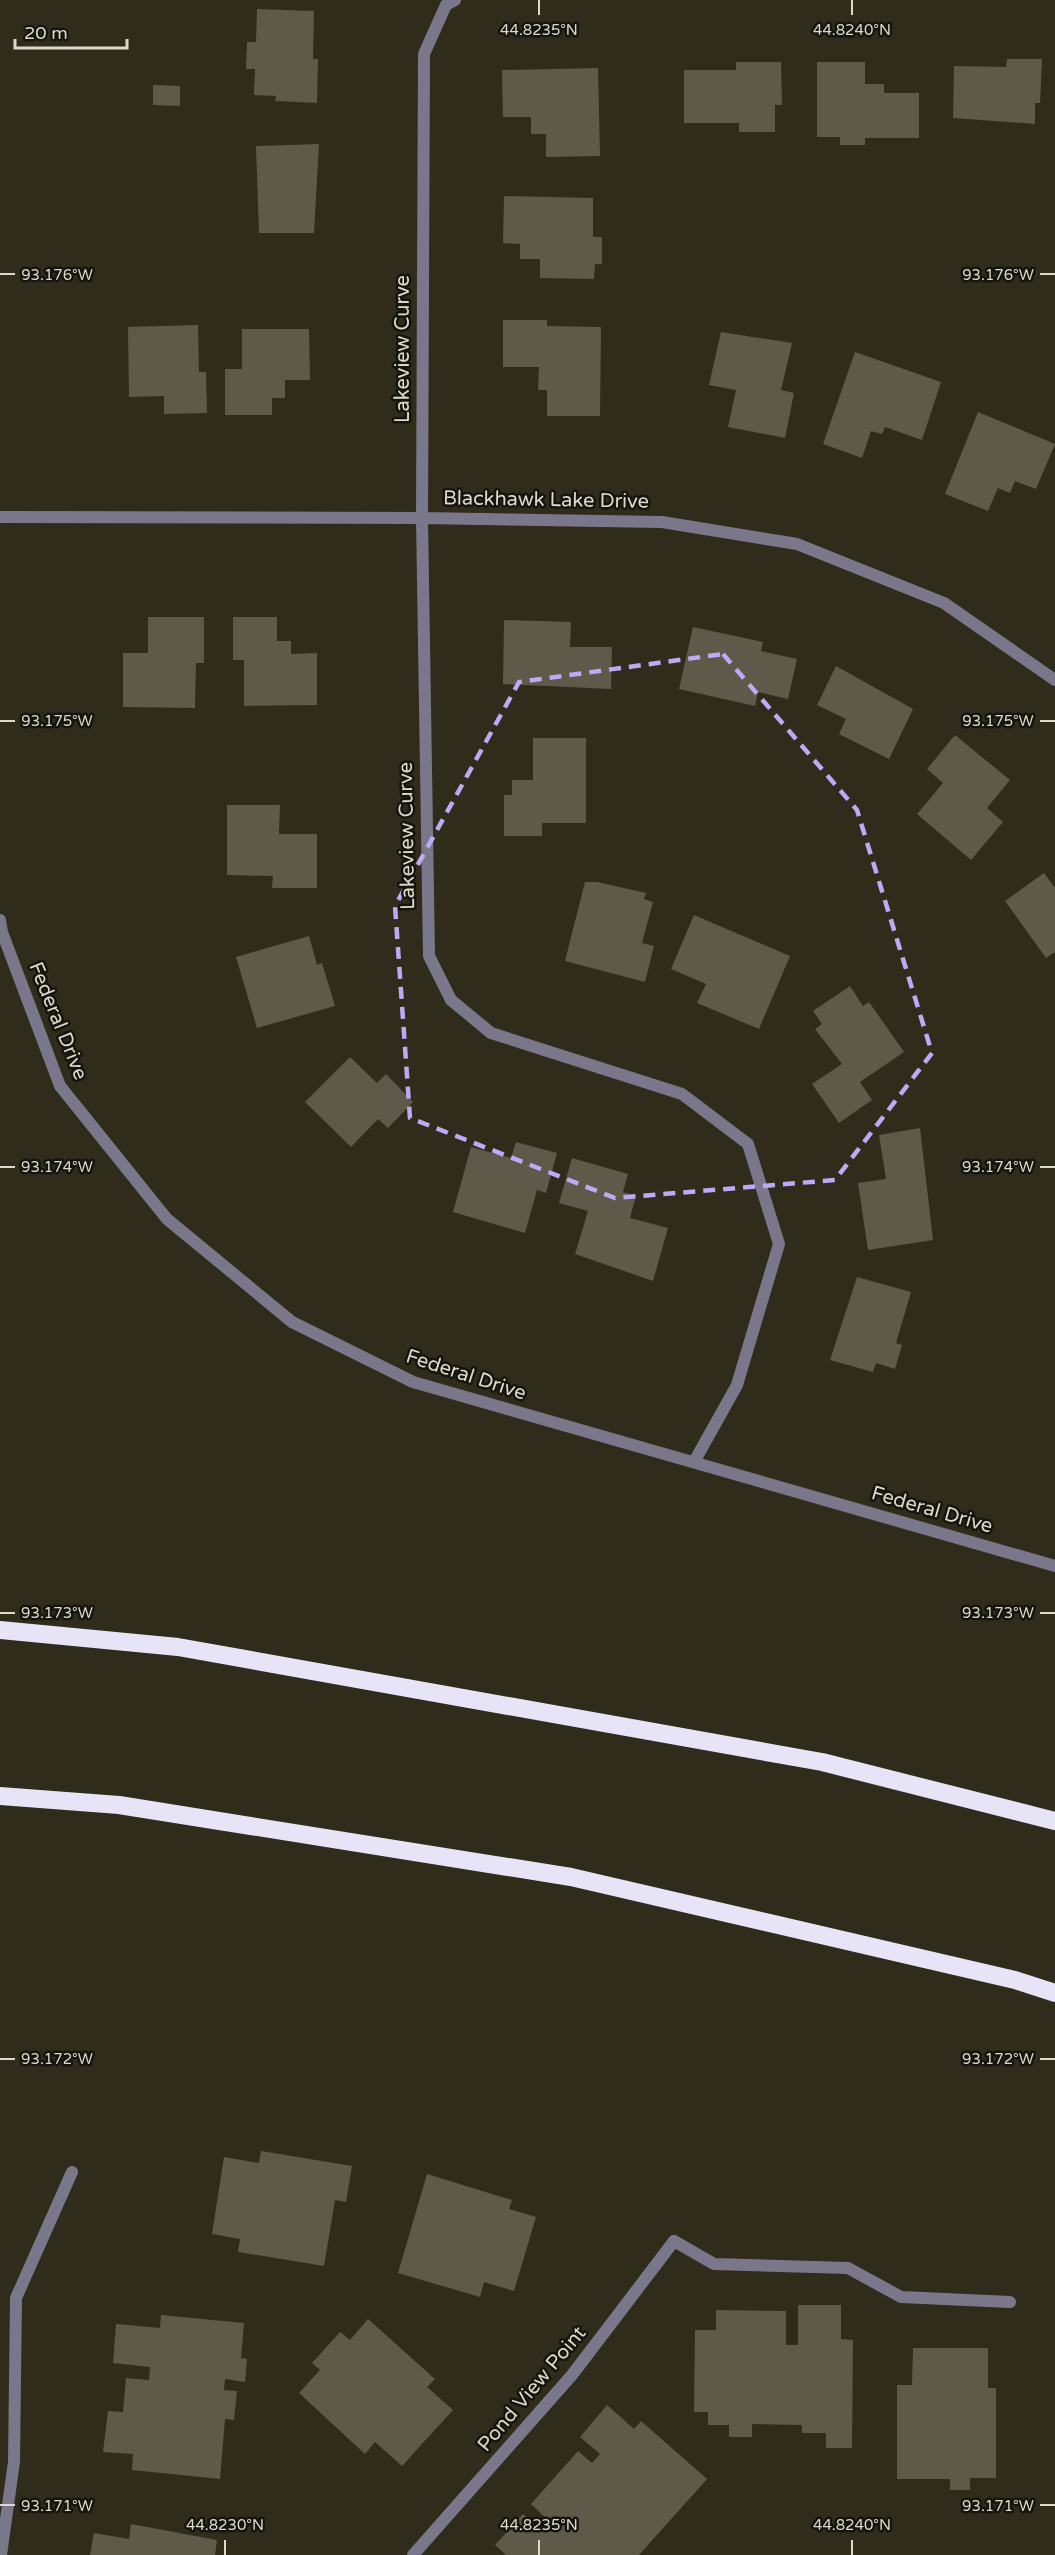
<svg xmlns="http://www.w3.org/2000/svg" width="1055" height="2555" font-family="'Varela Round',sans-serif">
	<rect width="100%" height="100%" fill="#302c1c"/>
	<path fill="#5e5948" d="M257,9L314,11L313,59H318L317,103L275,101L276,96L254,95L255,69H246L247,42H256Z
		M1007,59H1042L1040,103H1035V124L953,118L954,66L1006,67Z
		M736,62H781L782,105H775V132H739V123H684V70H736Z
		M817,62H865V84H884V93H919V138H865V145H840V137H817Z
		M598,68L600,156L546,157V134H531V117H503L502,70Z
		M153,85L180,86V106L153,105Z
		M319,144L314,233H259L256,146Z
		M504,196L593,198V237H602V264H595L594,279L540,278V259H520V244L503,243Z
		M503,320H547V326L601,327L600,416H547V390H538L539,367H503Z
		M198,325L199,372H206L207,413L164,414V396L129,397L128,327Z
		M242,329H309L310,380H285V398H272V415H225V369H242Z
		M721,332L792,343L781,390L794,393L785,438L728,427L736,390L709,385Z
		M855,352L941,382L922,440L885,427L882,434L871,431L862,458L823,444Z
		M978,412L1055,444L1036,489L1015,481L1010,493L998,488L988,511L945,494Z
		M148,617H204V663H196L195,708L123,707V653H148Z
		M233,617H277V641H291V654L317,653V705L244,706V660H233Z
		M504,620L571,622L570,647H612L611,689L503,684Z
		M693,627L763,642L761,651L797,659L788,699L758,692L755,706L679,689Z
		M836,666L913,709L889,759L839,734L846,719L817,705Z
		M955,735L1010,780L987,808L1003,822L971,860L917,814L943,783L927,769Z
		M533,738H586V823H542V836H504V795H512V780H533Z
		M227,805H280L279,834H317V888H272L273,876L227,875Z
		M1044,873L1055,888V952L1046,958L1005,901Z
		M585,882H597L646,893L644,899L653,902L642,943L654,946L645,982L565,961Z
		M694,915L790,956L759,1029L697,1003L706,984L671,969Z
		M309,936L317,965L322,963L335,1006L257,1028L236,957Z
		M850,986L863,1006L869,1002L904,1052L860,1082L872,1100L839,1123L812,1084L842,1064L815,1029L822,1024L813,1011Z
		M350,1057L377,1083L386,1074L413,1102L388,1128L378,1119L351,1147L305,1102Z
		M920,1128L933,1240L868,1250L858,1183L886,1179L879,1135Z
		M516,1142L557,1153L546,1193L537,1190L525,1233L453,1212L471,1147L511,1158Z
		M572,1158L628,1174L623,1192L636,1196L630,1218L668,1228L653,1281L575,1254L588,1211L559,1203Z
		M857,1277L911,1292L896,1343L902,1345L895,1369L876,1363L873,1372L830,1360Z
		M261,2151L352,2166L346,2202L335,2200L324,2266L238,2252L240,2239L212,2234L224,2157L259,2163Z
		M427,2174L512,2200L509,2209L536,2217L514,2291L484,2282L480,2297L398,2273Z
		M798,2305H841V2339L853,2340L852,2448H826V2433H802V2425L752,2424V2437H729V2425H708V2412H694L695,2330H716V2310L786,2311V2345H798Z
		M161,2315L244,2323L241,2358L247,2359L245,2382L225,2379L224,2390L237,2391L234,2420L225,2419L220,2479L132,2470L133,2454L103,2452L108,2411L123,2412L126,2378L149,2380L150,2367L113,2363L116,2324L160,2328Z
		M368,2319L435,2379L427,2387L453,2410L402,2466L375,2442L365,2454L299,2393L320,2370L312,2363L340,2332L350,2340Z
		M913,2348H988V2388H996V2478H970V2490H950V2479H897V2385H912Z
		M607,2405L634,2429L641,2421L707,2479L639,2555H506L495,2545L523,2514L540,2529L548,2520L531,2504L578,2451L592,2463L600,2454L580,2437Z
		M131,2524L217,2540L215,2555H90L94,2533L129,2539Z"/>
	<g fill="none" stroke-linecap="round" stroke-linejoin="round">
		<path stroke="#7b778b" stroke-width="12" d="M674,2241L714,2264L848,2268L901,2297L1010,2302"/>
		<path stroke="#7b778b" stroke-width="12" d="M455,0L446,5L424,54L422,518L429,956L451,1000L491,1033L682,1094L748,1144L779,1244L737,1385L694,1462
			M0,517L422,518L662,522L797,544L944,603L1055,680
			M0,920L2,932L60,1086L167,1219L292,1322L413,1382L1055,1566
			M1,2555L14,2462L16,2298L72,2172
			M413,2555L572,2375L674,2241"/>
		<path stroke="#e8e4f8" stroke-width="18" d="M0,1630L178,1647L822,1762L1055,1821
			M0,1796L119,1805L571,1877L1015,1980L1055,1993"/>
	</g>
	<path fill="none" stroke="#bbaaf6" stroke-width="4.5" stroke-dasharray="12 8" stroke-linejoin="round" d="M723,654L857,810L932,1053L835,1180L615,1198L410,1118L395,906L519,682Z"/>
	<path fill="none" stroke="#dbd9ce" stroke-width="2" d="M539,0V15M852,0V15M0,274H15M1040,274H1055M0,721H15M1040,721H1055M0,1167H15M1040,1167H1055M0,1613H15M1040,1613H1055M0,2059H15M1040,2059H1055M0,2505H15M1040,2505H1055M225,2540V2555M539,2540V2555M852,2540V2555"/>
	<g text-anchor="middle" dominant-baseline="central" stroke-width="5" stroke-linejoin="round" paint-order="stroke">
		<g font-size="20" fill="#dbd9ce" stroke="#16150d">
			<text transform="translate(403 349) rotate(-90)">Lakeview Curve</text>
			<text transform="translate(546 500) rotate(1)">Blackhawk Lake Drive</text>
			<text transform="translate(407 836) rotate(-91)">Lakeview Curve</text>
			<text transform="translate(58 1021) rotate(68)">Federal Drive</text>
			<text transform="translate(466 1375) rotate(18)">Federal Drive</text>
			<text transform="translate(932 1510) rotate(16)">Federal Drive</text>
			<text transform="translate(532 2389) rotate(-50)">Pond View Point</text>
		</g>
	</g>
	<g font-size="15" text-anchor="middle" fill="#dbd9ce" stroke="#16150d" stroke-width="5" stroke-linejoin="round" paint-order="stroke">
		<text x="539" y="35">44.8235°N</text>
		<text x="852" y="35">44.8240°N</text>
		<text x="998" y="280">93.176°W</text>
		<text x="57" y="280">93.176°W</text>
		<text x="57" y="726">93.175°W</text>
		<text x="998" y="726">93.175°W</text>
		<text x="998" y="1172">93.174°W</text>
		<text x="57" y="1172">93.174°W</text>
		<text x="57" y="1618">93.173°W</text>
		<text x="998" y="1618">93.173°W</text>
		<text x="57" y="2064">93.172°W</text>
		<text x="998" y="2064">93.172°W</text>
		<text x="57" y="2511">93.171°W</text>
		<text x="998" y="2511">93.171°W</text>
		<text x="225" y="2530">44.8230°N</text>
		<text x="539" y="2530">44.8235°N</text>
		<text x="852" y="2530">44.8240°N</text>
	</g>
	<path d="M15 39v9h112v-9" fill="none" stroke="#dbd9ce" stroke-width="3"/>
	<text x="24" y="39" font-size="18" fill="#dbd9ce" stroke="#16150d" stroke-width="4.5" paint-order="stroke">20 m</text>
</svg>
